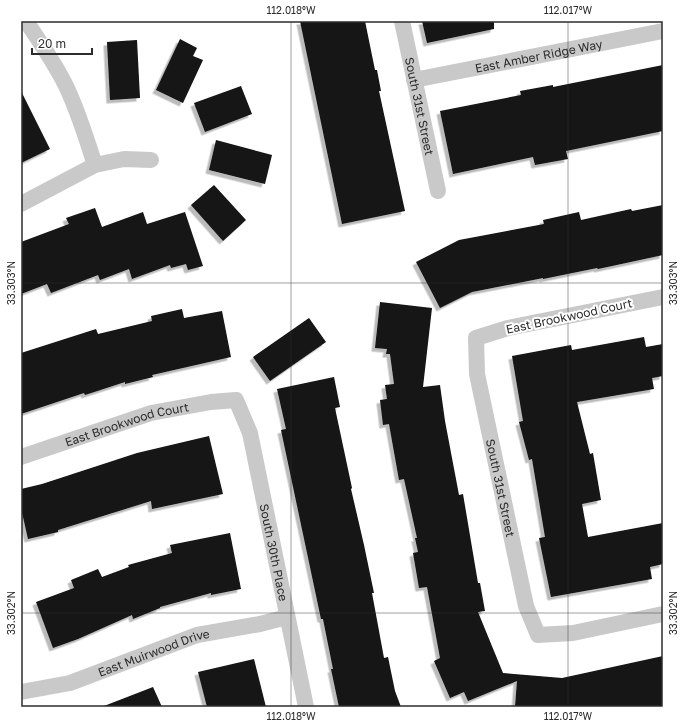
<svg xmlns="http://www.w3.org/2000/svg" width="684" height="728" font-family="'Golos Text',sans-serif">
	<defs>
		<filter id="shadow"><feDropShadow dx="-3.5" dy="3.5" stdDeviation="0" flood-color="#0004"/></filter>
	</defs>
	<rect width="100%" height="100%" fill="#fff"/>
	<path fill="#131313" filter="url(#shadow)" d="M300,21H365L375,70H377L381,91H379L405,211L342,224Z
		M422,21H494V29L427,43Z
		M180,39L197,48L193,56L203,60L183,103L156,90Z
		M137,40L140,98L110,100L107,42Z
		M663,65V131L566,151L568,159L535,165L533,157L453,174L440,111L521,95L520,91L553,85V87Z
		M241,86L252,114L205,132L194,103Z
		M21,91L50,149L21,163Z
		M216,140L272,155L265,184L209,170Z
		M214,185L246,220L223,241L191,205Z
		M663,205V255L598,269L597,268L543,279V278L472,292L440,308L416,262L459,240L544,224L543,220L579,212L581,220L631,209L632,211Z
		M95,208L102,227L143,212L147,224L185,212L203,266L188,270L186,264L171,268L170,265L132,279L129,269L100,280L98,275L51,293L47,284L21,294V242L69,224L66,218Z
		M380,302L432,308L423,387L440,385L445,421L459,495L463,494L478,583H480L485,611L478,612L503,673L562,678L663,656V707H515L517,681L468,701L464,692L450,698L434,661L440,658L427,587L419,588L413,553L418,552L415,538H417L404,479L399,480L389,424L383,425L380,400L387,399L385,385L394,384L390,354H386L387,349L375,348Z
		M182,309L184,318L222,311L231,357L152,375L153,377L125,384V382L85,395L84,393L21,414V353L96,329L98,334L152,321L151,316Z
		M309,318L326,342L270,381L253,357Z
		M644,337L646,347L663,344V376L652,378L654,389L577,402L590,454L593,453L601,500L582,504L588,537L663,523V564L650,567L652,579L551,597L539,538L545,537L532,459L529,460L519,422L523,421L512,356L571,345L572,350Z
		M334,377L340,407L335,408L352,488L351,489L364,545L374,593H372L384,658L388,657L395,691L401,707H339L331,669H333L323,619H321L281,430L286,429L277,389Z
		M209,436L223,494L152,509L151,501L58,530V532L28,539L21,508V489L42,484L137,453Z
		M230,533L241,589L211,595V593L160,607V608L133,619L132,615L78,639L53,648L36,602L74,588L71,580L98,569L102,577L129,567L128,565L172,553L170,545Z
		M254,659L266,707H207L198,672Z
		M153,687L162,707H105L104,706Z"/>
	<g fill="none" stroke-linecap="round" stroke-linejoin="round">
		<g stroke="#c9c9c9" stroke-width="16">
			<path d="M26,21C40,42 54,62 65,84C78,110 86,138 95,165"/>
			<path id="s1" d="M402,21L438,191"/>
			<path id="s2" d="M414,80L663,31"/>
			<path d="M21,204L95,165L124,159L151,160"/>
			<path id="s3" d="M663,297L508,328L476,338L477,374L526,606L538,635L573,633L663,614"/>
			<path id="s4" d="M21,457L151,413L211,402L236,400L250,433L306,707"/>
			<path id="s5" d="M21,692L70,683L197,635L260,624L287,617"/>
		</g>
	</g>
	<path fill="none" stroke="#2c2c2c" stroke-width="1" stroke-opacity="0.45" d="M291,21V707M568,21V707M21,283H663M21,613H663"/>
	<g text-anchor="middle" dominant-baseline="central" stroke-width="4" stroke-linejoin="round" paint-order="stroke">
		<g font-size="12" fill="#2c2c2c" stroke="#fff">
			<text stroke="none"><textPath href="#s2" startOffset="127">East Amber Ridge Way</textPath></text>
			<text stroke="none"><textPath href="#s1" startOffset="87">South 31st Street</textPath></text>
			<text transform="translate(569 316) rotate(-12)">East Brookwood Court</text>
			<text stroke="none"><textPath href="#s4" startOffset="111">East Brookwood Court</textPath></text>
			<text stroke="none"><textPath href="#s3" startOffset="344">South 31st Street</textPath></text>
			<text stroke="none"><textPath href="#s4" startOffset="381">South 30th Place</textPath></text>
			<text stroke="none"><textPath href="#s5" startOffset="139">East Muirwood Drive</textPath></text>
		</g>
	</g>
	<rect width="684" height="728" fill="none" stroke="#ffffff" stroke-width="44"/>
	<path d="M32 48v6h60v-6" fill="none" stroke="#2c2c2c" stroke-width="2"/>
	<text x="38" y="48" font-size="12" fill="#2c2c2c" stroke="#ffffff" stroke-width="3" paint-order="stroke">20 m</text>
	<rect x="22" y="22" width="640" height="684" fill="none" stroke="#2c2c2c" stroke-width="1.5"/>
	<g font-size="10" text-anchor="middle" fill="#2c2c2c">
		<text x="291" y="14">112.018°W</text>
		<text x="568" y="14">112.017°W</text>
		<text transform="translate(11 283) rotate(-90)" y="4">33.303°N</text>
		<text transform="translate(673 283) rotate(-90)" y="4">33.303°N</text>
		<text transform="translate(11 613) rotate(-90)" y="4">33.302°N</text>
		<text transform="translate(673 613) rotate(-90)" y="4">33.302°N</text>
		<text x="291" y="720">112.018°W</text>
		<text x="568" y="720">112.017°W</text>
	</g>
</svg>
